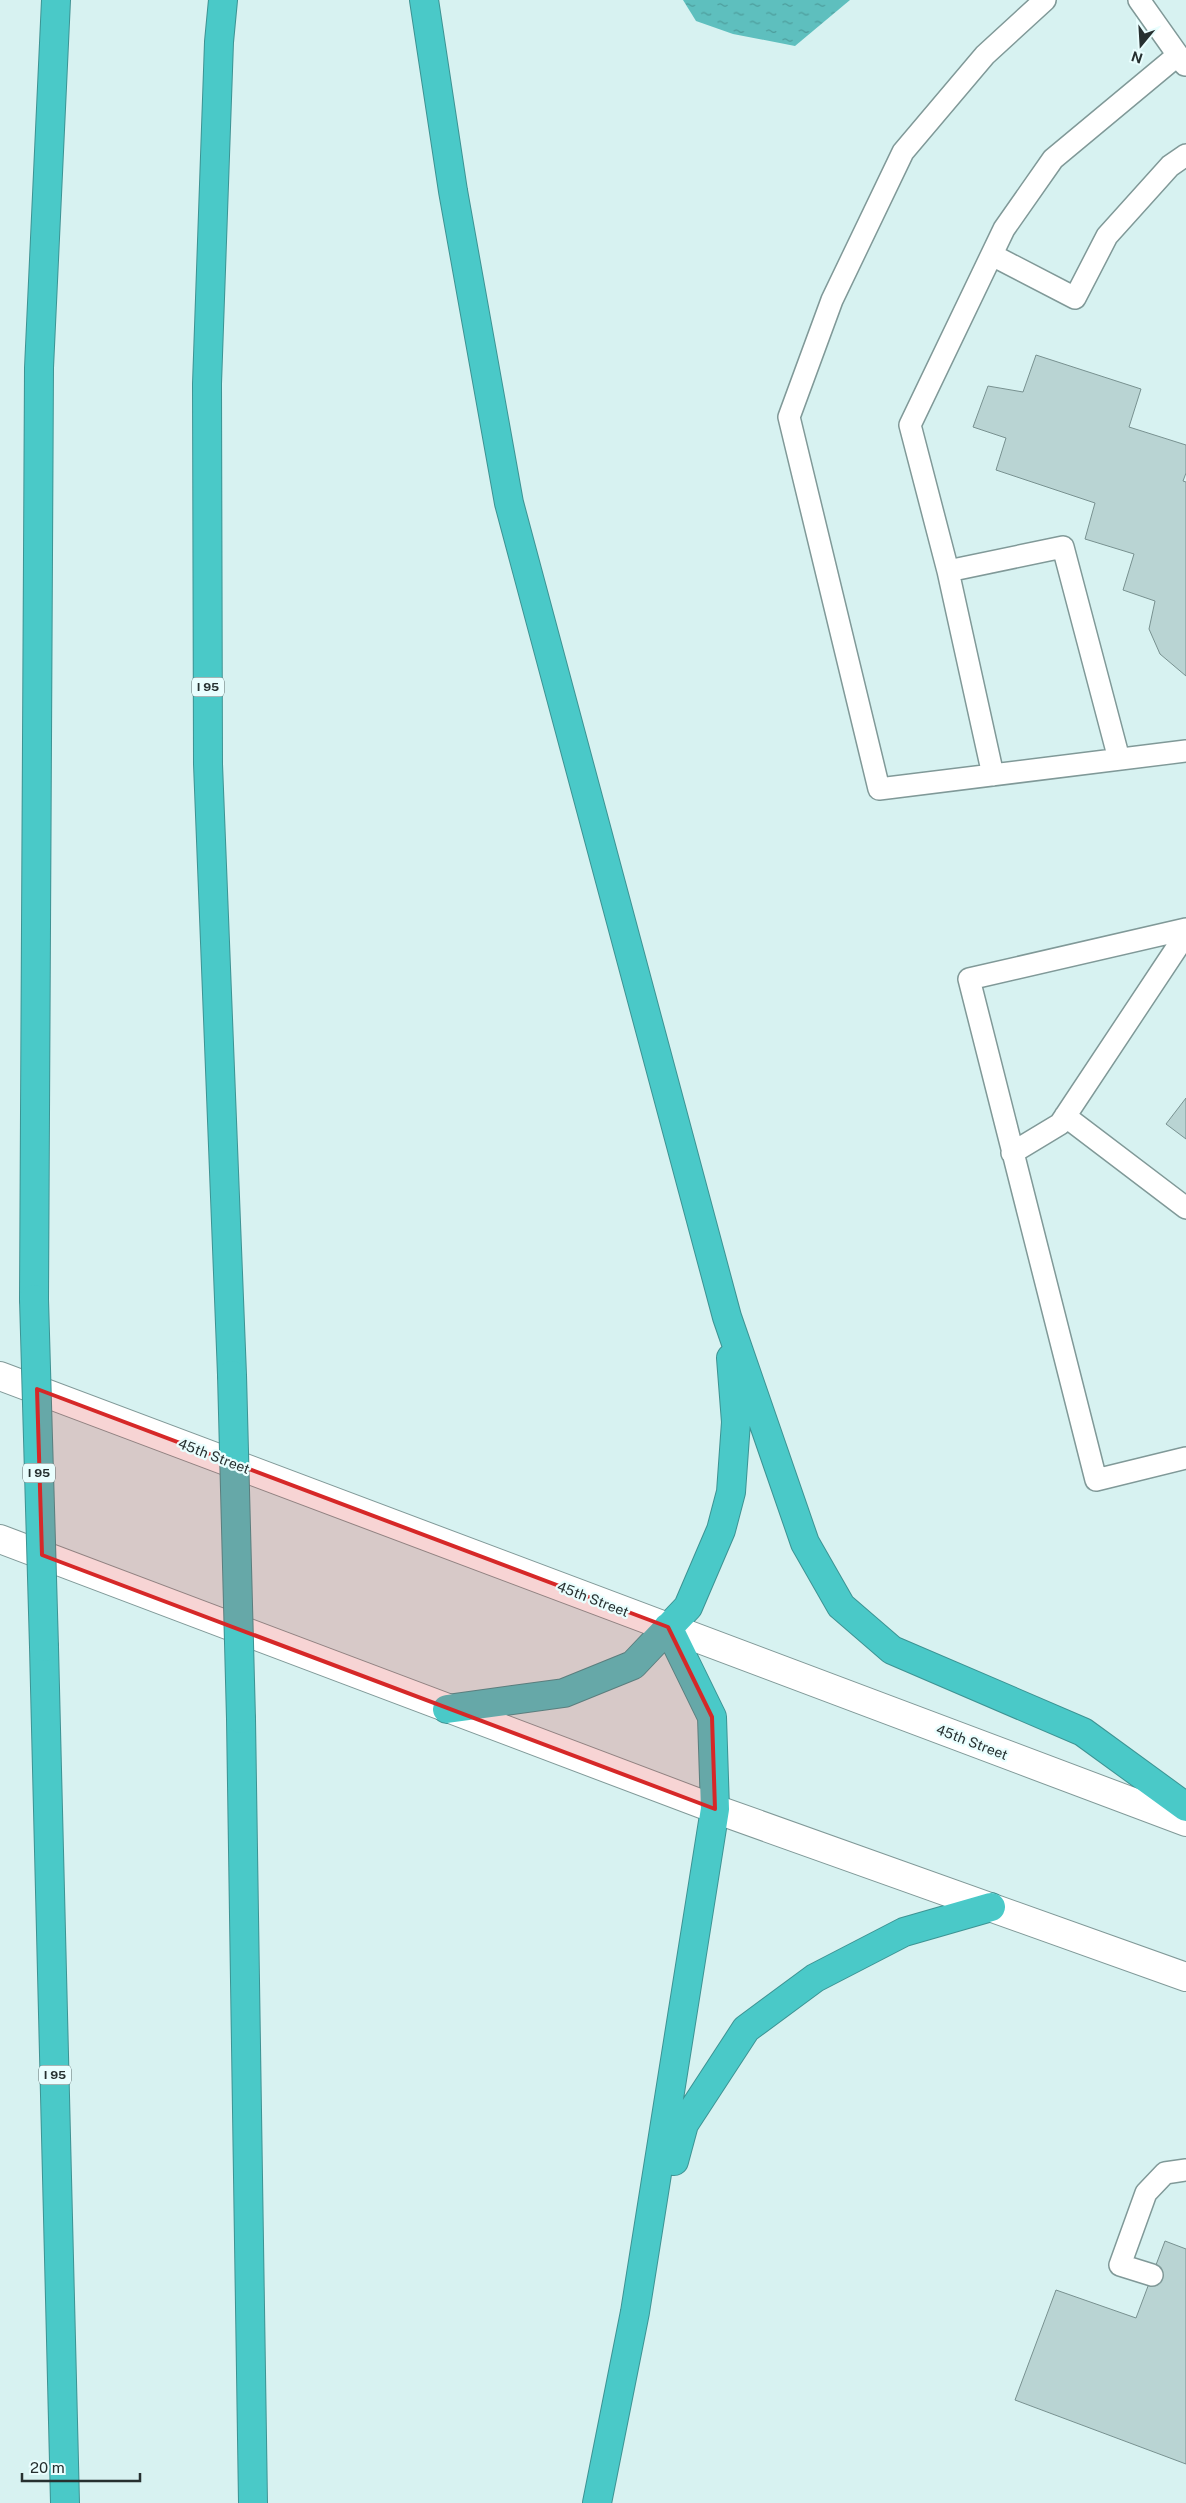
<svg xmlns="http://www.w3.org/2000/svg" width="1186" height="2503" font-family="'Public Sans',sans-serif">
	<defs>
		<pattern id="water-ripples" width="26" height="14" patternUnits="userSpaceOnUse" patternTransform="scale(1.25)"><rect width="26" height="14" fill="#5ebfbe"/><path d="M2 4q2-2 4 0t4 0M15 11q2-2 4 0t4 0" fill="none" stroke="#4d9c9b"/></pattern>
	</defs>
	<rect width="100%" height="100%" fill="#d7f2f1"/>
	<path fill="url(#water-ripples)" d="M683,0H850L795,46L733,34L696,21Z"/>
	<path fill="#b9d4d3" stroke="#789190" d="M1036,355L1141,389L1129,427L1186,445V473L1183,481L1186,482V676L1160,654L1149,629L1155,601L1123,590L1134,554L1085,539L1095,503L996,470L1006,438L973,427L988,386L1023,392Z
		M1186,1098V1139L1166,1124Z
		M1165,2241L1186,2249V2464L1015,2400L1056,2290L1136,2318Z"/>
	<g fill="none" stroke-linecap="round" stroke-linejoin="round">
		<defs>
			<path id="lane" d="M1045,0L985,55L903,152L832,300L789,417L879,789L1186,751
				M1139,0L1185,65
				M992,255L1075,298L1107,236L1170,166L1186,155
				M948,571L910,425L1004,229L1053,159L1178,55
				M993,775L948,571L1063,547L1119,759
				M1186,929L969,979L1096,1480L1186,1458
				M1065,1116L1186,1208
				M1012,1153L1060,1124L1186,934
				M1152,2275L1120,2265L1146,2193L1165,2173L1186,2170"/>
			<path id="secondary" d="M0,1376L1186,1822
				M0,1539L715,1809L1186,1977"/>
			<path id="highway" d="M223,0L219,42L207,384L208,764L232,1375
				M424,0L453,191L509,503L727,1317L805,1543L841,1606L892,1650L1083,1732L1186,1807
				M34,1299L39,368L56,0
				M44,1647L65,2503
				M447,1709L564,1693L633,1665L688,1607L721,1530L731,1492L736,1422L731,1358
				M241,1719L253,2503
				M674,2161L684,2124L746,2029L815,1978L904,1932L991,1907
				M597,2503L635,2312L715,1809L712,1717L668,1627"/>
		</defs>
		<use href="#lane" stroke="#809998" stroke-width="24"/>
		<use href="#secondary" stroke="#809998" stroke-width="30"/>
		<use href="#highway" stroke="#3d9393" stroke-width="30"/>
		<use href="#lane" stroke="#fff" stroke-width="21"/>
		<use href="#secondary" stroke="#fff" stroke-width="28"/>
		<use href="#highway" stroke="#4ac9c8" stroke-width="28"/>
		<defs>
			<path id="highway-bridge" d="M34,1299L44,1647
				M232,1375L241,1719"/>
		</defs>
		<use href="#highway-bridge" stroke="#3d9393" stroke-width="30" stroke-linecap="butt"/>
		<use href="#highway-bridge" stroke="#4ac9c8" stroke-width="28"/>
	</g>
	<path fill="#d62828" fill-opacity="0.2" stroke="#d62828" stroke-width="4" stroke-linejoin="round" d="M37,1389L668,1627L712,1717L715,1809L42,1555Z"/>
	<g text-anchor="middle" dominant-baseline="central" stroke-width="4.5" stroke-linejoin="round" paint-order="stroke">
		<g fill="#e9fefe" stroke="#606e6e" stroke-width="1">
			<rect x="192" y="677.5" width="32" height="19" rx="4"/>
			<rect x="23" y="1463.5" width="32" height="19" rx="4"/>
			<rect x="39" y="2065.5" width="32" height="19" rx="4"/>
		</g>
		<g font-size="12" font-weight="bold" fill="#263030">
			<text x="208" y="687">I 95</text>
			<text x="39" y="1473">I 95</text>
			<text x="55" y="2075">I 95</text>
		</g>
		<g font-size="14" fill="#263030" stroke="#e9fefe">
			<text transform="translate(214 1456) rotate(21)">45th Street</text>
			<text transform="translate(593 1599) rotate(21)">45th Street</text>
			<text transform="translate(972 1742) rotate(21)">45th Street</text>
		</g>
	</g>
	<g transform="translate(1141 45) rotate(198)" stroke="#e9fefe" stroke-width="4" paint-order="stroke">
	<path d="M0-4L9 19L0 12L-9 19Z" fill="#263030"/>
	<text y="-8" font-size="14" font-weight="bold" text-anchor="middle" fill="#263030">N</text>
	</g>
	<path d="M22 2473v8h118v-8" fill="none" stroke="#263030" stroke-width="2.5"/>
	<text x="30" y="2473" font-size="15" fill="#263030" stroke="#e9fefe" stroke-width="4" paint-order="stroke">20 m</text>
</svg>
